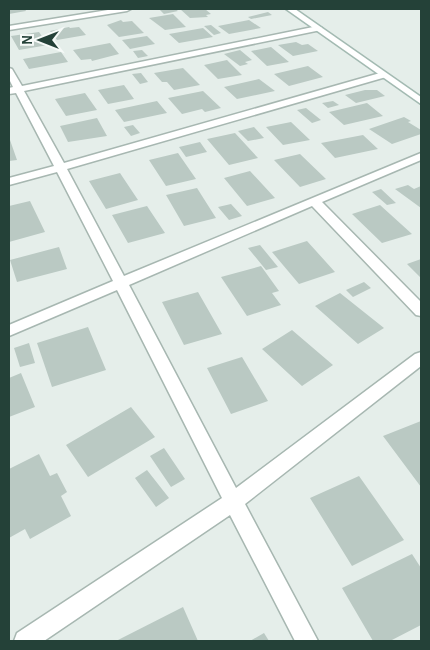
<svg xmlns="http://www.w3.org/2000/svg" width="430" height="650" font-family="'Alegreya Sans',sans-serif">
	<rect width="100%" height="100%" fill="#e5eeea"/>
	<path fill="#bac9c3" d="M9,9H25L26,11L9,14Z
		M159,9H175L178,11L164,14Z
		M180,9H205L211,14L206,15L208,17L190,18Z
		M268,12L272,15L251,19L248,17Z
		M173,14L186,27L165,30L149,18Z
		M121,20L123,22L132,21L144,33L119,37L107,25Z
		M249,20L261,28L229,34L218,26Z
		M211,25L221,33L214,35L204,26Z
		M69,27L70,28L79,27L86,35L57,40L50,31Z
		M203,28L213,37L179,43L169,34Z
		M39,32L48,45L19,50L11,36Z
		M147,36L155,44L130,49L122,40Z
		M296,42L302,45L308,44L318,51L293,56L278,45Z
		M110,43L119,54L92,61L91,59L81,60L73,50Z
		M271,47L289,62L267,66L251,51Z
		M142,50L148,56L138,58L133,51Z
		M240,50L252,60L245,62L248,64L240,66L224,54Z
		M61,52L68,62L29,69L23,59Z
		M227,60L242,75L218,79L204,65Z
		M308,66L323,77L289,86L274,74Z
		M183,68L200,85L174,90L167,82H162L154,73Z
		M141,73L148,82L140,84L132,74Z
		M259,79L275,91L237,99L224,87Z
		M124,85L134,99L108,104L98,90Z
		M365,90H377L385,96L356,103L345,95Z
		M203,91L221,108L205,112L202,109L182,114L168,98Z
		M85,93L97,110L66,116L55,99Z
		M157,101L167,113L124,122L115,110Z
		M333,101L339,105L328,108L322,103Z
		M367,103L383,116L344,125L329,112Z
		M306,108L321,120L312,123L297,110Z
		M404,117L411,121L408,122L421,130V134L392,144L369,129Z
		M97,118L107,136L68,142L60,126Z
		M291,122L310,140L283,145L266,127Z
		M133,125L140,133L131,136L124,127Z
		M254,127L264,138L248,141L238,131Z
		M235,133L258,158L229,165L207,139Z
		M363,135L378,149L335,158L321,143Z
		M10,140L17,160L9,161V141Z
		M200,142L207,152L186,157L179,147Z
		M178,153L196,179L166,186L149,160Z
		M300,154L326,179L300,187L274,160Z
		M250,171L275,198L247,206L224,178Z
		M120,173L138,200L106,209L89,181Z
		M408,185L414,189L421,186V208L395,189Z
		M197,188L216,218L184,226L166,195Z
		M381,189L396,203L387,205L372,192Z
		M30,201L45,232L9,242V206Z
		M231,204L242,216L229,220L218,207Z
		M380,205L412,234L382,243L352,214Z
		M147,206L165,233L128,243L112,215Z
		M307,241L335,272L299,284L272,252Z
		M260,245L278,267L266,270L248,248Z
		M59,247L67,269L17,282L10,260Z
		M421,259V278L407,264Z
		M261,266L279,291L272,293L281,305L247,316L221,277Z
		M364,282L371,288L353,297L346,290Z
		M198,292L222,334L184,345L162,302Z
		M340,293L384,328L358,344L315,306Z
		M88,327L106,370L52,387L37,343Z
		M292,330L333,365L302,386L262,349Z
		M29,343L35,363L20,367L14,348Z
		M242,357L268,401L231,414L207,368Z
		M21,373L35,407L9,417V378Z
		M131,407L155,437L88,477L66,445Z
		M421,421V487L383,436Z
		M164,448L185,479L171,487L150,456Z
		M39,454L50,476L57,473L67,492L61,496L71,516L30,539L25,529L9,538V469Z
		M147,470L169,498L156,507L135,478Z
		M359,476L404,540L352,566L310,498Z
		M412,554L421,568V625L390,641H373L342,588Z
		M183,607L198,641H116Z
		M264,633L269,641H250Z"/>
	<g fill="none" stroke-linecap="round" stroke-linejoin="round">
		<defs>
			<path id="street" d="M114,9H131L127,11L9,30V26Z
				M318,26L322,28L321,30L24,91L64,163L380,73L383,72L388,75L386,77L67,169L124,276L421,153V160L322,202L421,302V316L416,315L312,206L129,285L236,488L415,354L421,352V366L245,504L318,641H295L230,515L44,641H14L17,633L222,498L117,290L9,336V325L113,281L57,172L9,185V178L54,166L16,93L9,94V88L13,87L9,79V68L12,69L22,86Z"/>
			<path id="secondary" d="M286,9H295L421,97V104Z"/>
		</defs>
		<use href="#street" stroke="#a7b7b1" stroke-width="3"/>
		<use href="#secondary" stroke="#a3bab2" stroke-width="3"/>
		<use href="#street" fill="#fff" fill-rule="evenodd"/>
		<use href="#secondary" fill="#fff" fill-rule="evenodd"/>
	</g>
	<rect width="430" height="650" fill="none" stroke="#244138" stroke-width="20"/>
	<g transform="translate(40 40) rotate(270)" stroke="#f6faf8" stroke-width="4" paint-order="stroke">
	<path d="M0-4L9 19L0 12L-9 19Z" fill="#244138"/>
	<text y="-8" font-size="14" font-weight="bold" text-anchor="middle" fill="#244138">N</text>
	</g>
</svg>
